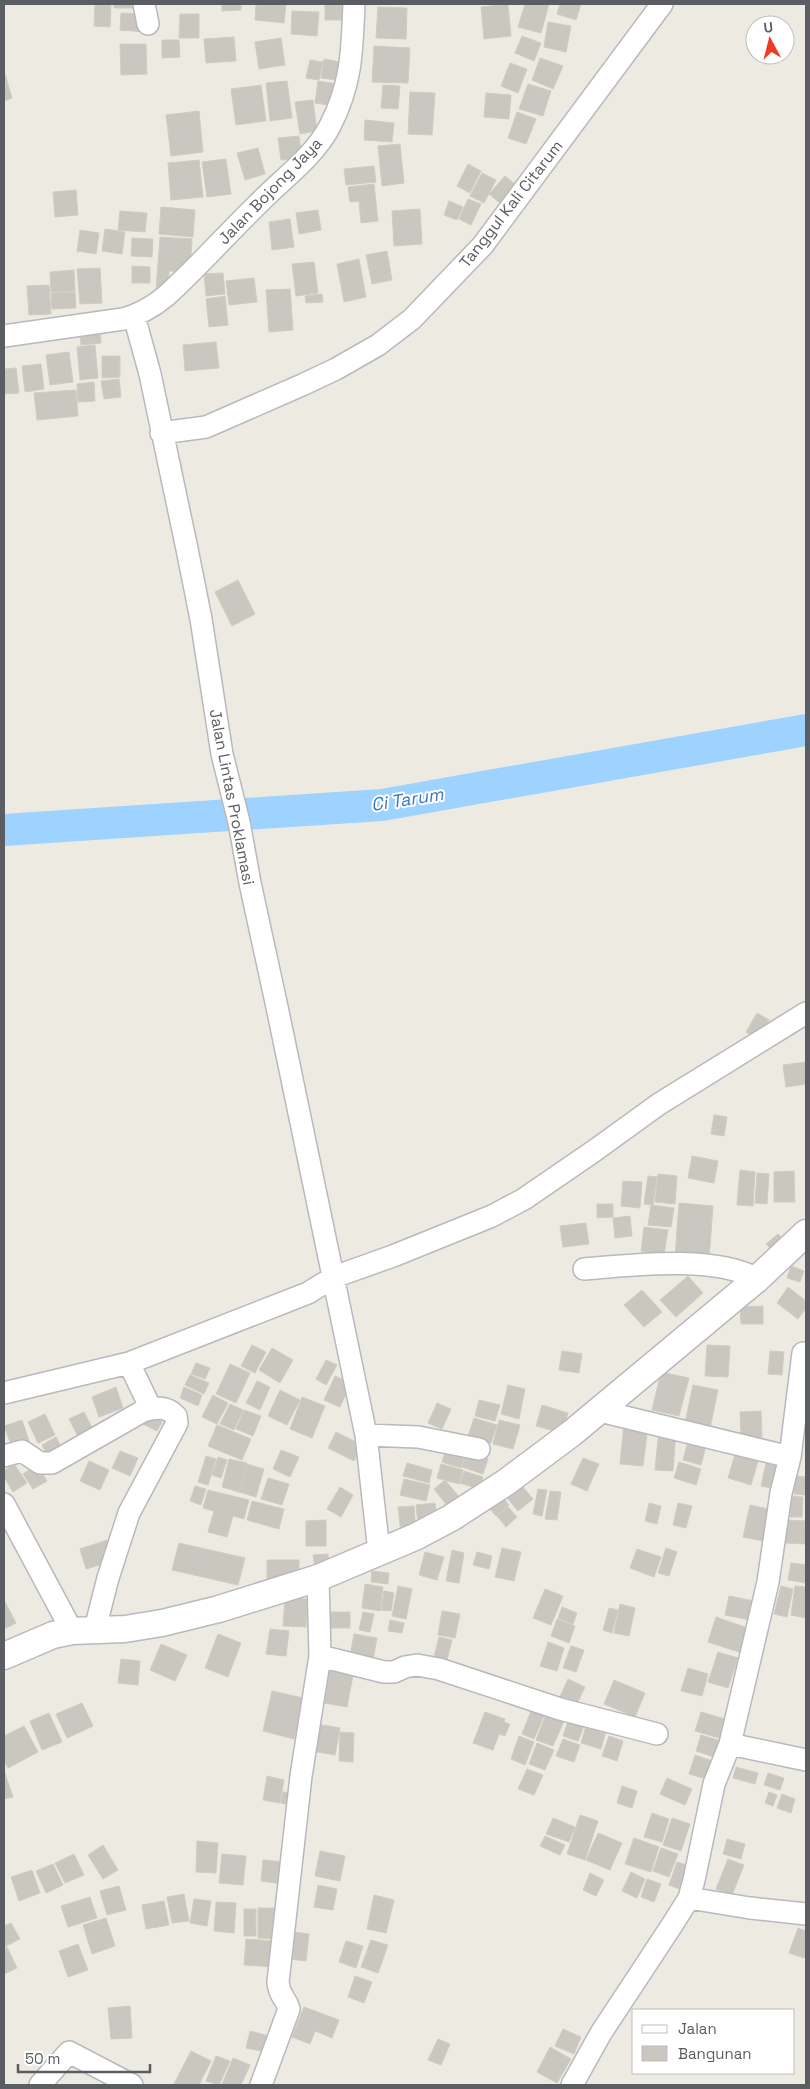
<svg xmlns="http://www.w3.org/2000/svg" width="810" height="2089" font-family="'Space Grotesk',sans-serif">
	<rect width="100%" height="100%" fill="#edebe1"/>
	<g fill="none" stroke-linecap="round" stroke-linejoin="round">
		<path stroke="#9fd3ff" stroke-width="32" d="M4,830L382,805L806,730"/>
	</g>
	<path fill="#cac7c0" stroke="#d2ccbf" d="M95,4H111L110,27L94,26Z
		M114,4H138V8H114Z
		M222,4H241V10L222,11Z
		M256,4H286L284,23L255,20Z
		M325,4H348V20H325Z
		M508,4L511,36L484,39L481,7Z
		M525,4H549L541,33L518,27Z
		M560,4H581L576,20L557,14Z
		M378,7L407,8L406,39L376,38Z
		M292,11L319,12L317,36L291,34Z
		M121,13L146,14L145,32L120,30Z
		M180,14H199V38H179Z
		M548,22L571,26L566,52L544,47Z
		M522,36L541,43L534,61L515,53Z
		M234,37L236,61L206,63L204,39Z
		M281,38L285,65L259,69L255,42Z
		M162,40H179L180,57L162,58Z
		M120,44H146L147,74L121,75Z
		M374,46L410,48L408,83L372,82Z
		M540,58L563,66L553,89L532,80Z
		M324,59L340,62L336,80L321,78Z
		M310,60L323,62L319,80L306,78Z
		M510,63L527,69L518,93L501,86Z
		M5,74L12,98L4,101V75Z
		M287,81L292,118L270,121L266,83Z
		M318,81L338,84L335,106L315,103Z
		M528,84L551,91L543,116L519,109Z
		M261,85L266,121L236,125L231,89Z
		M383,85L400,86L398,109L381,108Z
		M410,92L435,93L432,135L408,134Z
		M486,93L511,95L509,119L484,117Z
		M313,100L317,131L300,134L295,102Z
		M199,111L203,152L171,156L166,115Z
		M517,112L536,119L526,144L508,138Z
		M365,120L394,123L392,142L364,140Z
		M299,136L302,158L281,160L278,138Z
		M400,144L404,183L382,186L378,146Z
		M258,148L265,174L245,180L237,153Z
		M226,159L231,194L207,197L202,162Z
		M199,160L203,197L171,200L168,163Z
		M468,164L481,171L470,193L457,186Z
		M374,166L376,182L346,185L344,169Z
		M482,173L496,180L484,203L470,196Z
		M505,176L516,185L500,203L489,194Z
		M374,184L378,221L361,223L359,201L350,202L348,187Z
		M76,190L78,215L55,217L53,192Z
		M468,199L481,204L471,225L459,219Z
		M449,201L463,207L457,220L444,215Z
		M161,207L195,210L193,237L159,234Z
		M420,209L422,244L394,246L392,211Z
		M318,210L321,230L299,234L296,213Z
		M120,211L147,213L145,232L118,230Z
		M290,219L294,247L272,250L269,222Z
		M105,229L125,232L122,254L102,251Z
		M80,230L99,233L96,254L77,251Z
		M160,237L192,239L190,272L169,271L168,290L156,289Z
		M132,238L153,239L152,257L131,256Z
		M387,251L392,280L372,284L366,255Z
		M359,259L366,297L344,302L337,264Z
		M314,262L318,293L296,296L292,264Z
		M132,266L150,267V283H132Z
		M100,268L102,303L80,304L77,269Z
		M74,270L75,291L51,292L50,272Z
		M223,273L225,294L206,296L204,274Z
		M254,278L257,302L229,305L226,281Z
		M49,285L51,314L29,315L27,286Z
		M290,289L293,330L269,332L266,290Z
		M75,292L76,308L52,309L51,293Z
		M322,294L323,302L306,303L305,296Z
		M225,296L228,325L209,327L206,299Z
		M100,330L101,343L81,345L80,332Z
		M216,342L219,368L185,371L183,345Z
		M95,345L98,378L80,380L77,347Z
		M69,352L73,382L50,385L46,355Z
		M102,356H120V377L102,378Z
		M41,364L44,389L25,392L22,366Z
		M16,368L19,393L4,394V369Z
		M119,379L121,397L104,399L101,381Z
		M94,382L95,401L78,402L77,384Z
		M76,390L78,416L37,420L34,393Z
		M238,580L255,614L232,626L215,592Z
		M757,1013L769,1020L758,1039L746,1032Z
		M806,1062V1084L786,1087L783,1065Z
		M714,1115L727,1117L724,1136L711,1134Z
		M692,1156L718,1161L714,1183L688,1178Z
		M740,1170L755,1172L753,1206L737,1205Z
		M794,1171L795,1202H774V1172Z
		M757,1173L769,1174L767,1204L755,1203Z
		M658,1174L677,1176L675,1204L655,1202Z
		M648,1176L657,1177L653,1205L644,1204Z
		M623,1181L642,1182L640,1208L621,1206Z
		M679,1203L713,1206L709,1260L675,1257Z
		M597,1204H613V1217L597,1218Z
		M651,1205L674,1208L671,1227L648,1225Z
		M630,1216L632,1236L615,1238L613,1218Z
		M586,1223L589,1244L563,1247L560,1226Z
		M644,1227L668,1230L664,1255L641,1251Z
		M778,1234L788,1245L776,1255L766,1244Z
		M791,1266L804,1271L800,1282L787,1278Z
		M688,1276L703,1293L676,1317L660,1300Z
		M788,1287L806,1301V1308L798,1319L777,1303Z
		M642,1290L662,1312L644,1327L624,1305Z
		M763,1306V1324H741L740,1307Z
		M252,1345L266,1352L255,1373L241,1366Z
		M707,1345L730,1346L728,1377L705,1376Z
		M272,1348L293,1360L280,1383L259,1370Z
		M562,1351L582,1354L579,1373L559,1370Z
		M770,1351L784,1352L782,1375L768,1374Z
		M326,1360L337,1365L326,1385L316,1379Z
		M196,1363L210,1368L205,1379L191,1374Z
		M230,1364L250,1373L236,1403L216,1394Z
		M661,1372L689,1378L679,1416L652,1410Z
		M190,1375L209,1383L204,1394L185,1385Z
		M335,1376L351,1383L340,1407L324,1400Z
		M257,1381L270,1387L260,1410L246,1403Z
		M508,1385L525,1389L519,1419L501,1414Z
		M693,1385L718,1390L710,1428L685,1423Z
		M116,1387L123,1408L99,1417L92,1397Z
		M184,1387L202,1395L198,1406L180,1398Z
		M280,1390L300,1400L287,1425L268,1416Z
		M213,1395L228,1403L217,1424L202,1417Z
		M302,1397L325,1406L312,1438L290,1429Z
		M479,1400L500,1405L495,1421L475,1416Z
		M437,1403L451,1409L442,1429L428,1423Z
		M230,1404L243,1410L234,1430L220,1424Z
		M542,1405L568,1413L562,1433L536,1426Z
		M244,1410L261,1416L253,1436L236,1429Z
		M761,1411L762,1437H741L740,1412Z
		M84,1412L95,1433L80,1440L69,1419Z
		M45,1414L55,1435L38,1443L28,1422Z
		M147,1414L162,1422L157,1431L143,1424Z
		M474,1418L497,1425L491,1443L468,1436Z
		M22,1420L30,1444L13,1450L4,1426Z
		M499,1420L520,1425L513,1449L493,1444Z
		M624,1423L648,1426L643,1466L620,1464Z
		M217,1425L251,1439L242,1460L208,1446Z
		M659,1429L676,1430L673,1471L655,1470Z
		M336,1432L362,1445L354,1461L328,1448Z
		M56,1437L64,1452L50,1460L42,1445Z
		M688,1441L706,1446L701,1465L683,1460Z
		M447,1446L466,1452L461,1468L442,1462Z
		M281,1450L299,1457L290,1477L273,1469Z
		M120,1451L138,1458L130,1476L112,1468Z
		M736,1451L759,1458L751,1485L728,1478Z
		M467,1452L488,1459L483,1474L462,1467Z
		M206,1456L216,1459L208,1485L198,1482Z
		M218,1457L227,1460L221,1478L212,1475Z
		M583,1458L599,1464L587,1491L571,1484Z
		M229,1459L247,1463L239,1492L222,1487Z
		M89,1461L109,1470L100,1490L80,1481Z
		M679,1462L701,1469L696,1485L674,1478Z
		M407,1463L432,1470L429,1483L403,1476Z
		M766,1463L785,1467L780,1490L761,1486Z
		M14,1464L27,1483L13,1492L4,1477V1471Z
		M247,1464L264,1469L256,1497L239,1492Z
		M441,1464L463,1470L459,1484L437,1478Z
		M37,1465L47,1481L33,1489L23,1474Z
		M464,1471L483,1477L479,1489L460,1483Z
		M795,1476L806,1477V1495L794,1494Z
		M268,1478L289,1484L282,1505L261,1499Z
		M404,1479L430,1485L426,1501L400,1495Z
		M445,1480L461,1499L449,1508L434,1489Z
		M195,1486L206,1489L201,1505L190,1501Z
		M340,1487L353,1495L341,1517L327,1509Z
		M523,1487L533,1499L518,1511L508,1499Z
		M538,1489L547,1490L542,1516L533,1514Z
		M208,1490L249,1500L244,1519L233,1516L227,1537L208,1532L214,1511L203,1508Z
		M550,1491L561,1492L557,1520L545,1519Z
		M791,1496L803,1497L802,1517H790Z
		M503,1498L509,1505L496,1516L490,1509Z
		M252,1501L284,1509L279,1529L247,1520Z
		M435,1503L437,1522L418,1524L416,1505Z
		M649,1503L661,1506L657,1524L645,1521Z
		M678,1503L692,1506L686,1528L673,1525Z
		M750,1505L774,1510L768,1542L743,1537Z
		M414,1506L416,1533L401,1534L398,1507Z
		M508,1507L517,1517L506,1527L497,1516Z
		M326,1520V1546H306V1521Z
		M787,1520L806,1521V1544L786,1543Z
		M107,1540L113,1561L86,1569L80,1549Z
		M179,1543L245,1558L238,1585L172,1570Z
		M502,1548L521,1552L514,1581L495,1577Z
		M666,1548L677,1552L669,1576L658,1573Z
		M637,1549L661,1557L654,1577L630,1568Z
		M452,1550L464,1553L459,1583L446,1581Z
		M425,1552L444,1557L437,1580L419,1575Z
		M477,1552L492,1556L489,1569L473,1565Z
		M328,1554L329,1568L315,1569L313,1555Z
		M267,1560H299V1575L267,1580Z
		M791,1563L806,1565V1583L788,1580Z
		M372,1571L389,1573L388,1584L371,1582Z
		M365,1584L383,1587L380,1611L362,1608Z
		M398,1586L412,1589L406,1619L392,1616Z
		M781,1586L793,1589L787,1617L774,1614Z
		M795,1586L806,1587V1618L791,1615Z
		M545,1589L563,1596L551,1625L533,1618Z
		M384,1591L394,1593L391,1611L381,1610Z
		M729,1596L759,1602L755,1621L725,1615Z
		M285,1598L307,1599L306,1627L283,1626Z
		M4,1600L16,1623L4,1629Z
		M620,1604L635,1608L629,1636L614,1633Z
		M562,1607L577,1613L573,1624L558,1618Z
		M609,1608L618,1610L612,1633L603,1630Z
		M442,1611L460,1614L455,1638L438,1635Z
		M325,1612H350V1628H325Z
		M363,1612L374,1614L370,1632L359,1630Z
		M716,1617L753,1630L745,1654L708,1642Z
		M557,1619L575,1626L569,1643L551,1636Z
		M390,1620L404,1623L402,1633L388,1631Z
		M270,1629L289,1631L286,1656L266,1654Z
		M218,1634L241,1643L228,1677L205,1668Z
		M354,1634L377,1638L373,1660L350,1656Z
		M439,1637L452,1640L447,1660L434,1657Z
		M548,1642L564,1648L557,1671L540,1666Z
		M161,1644L187,1655L175,1681L150,1670Z
		M571,1646L584,1650L576,1672L563,1668Z
		M718,1652L738,1658L728,1688L708,1682Z
		M121,1659L140,1661L138,1685L118,1683Z
		M688,1668L708,1674L702,1696L681,1691Z
		M330,1671L353,1675L347,1707L324,1703Z
		M568,1679L585,1687L575,1708L558,1701Z
		M614,1680L645,1693L635,1717L604,1704Z
		M272,1691L303,1698L294,1739L263,1731Z
		M82,1703L93,1726L67,1738L56,1714Z
		M531,1711L544,1716L534,1739L522,1734Z
		M485,1712L505,1719L504,1722L510,1724L505,1736L499,1734L493,1750L473,1743Z
		M547,1712L565,1719L553,1746L536,1740Z
		M701,1712L732,1721L726,1740L695,1731Z
		M49,1713L62,1742L42,1750L30,1721Z
		M570,1715L586,1721L578,1741L563,1736Z
		M317,1724L340,1728L335,1755L312,1751Z
		M24,1726L38,1752L8,1768L4,1760V1736Z
		M586,1726L606,1731L601,1749L581,1743Z
		M340,1732L354,1733L353,1762L339,1761Z
		M701,1735L725,1742L720,1759L696,1751Z
		M519,1736L534,1742L525,1765L511,1759Z
		M609,1736L623,1741L617,1761L602,1756Z
		M563,1739L580,1745L574,1762L556,1756Z
		M537,1743L554,1750L545,1770L529,1764Z
		M695,1755L712,1761L706,1779L689,1774Z
		M736,1767L758,1773L755,1784L733,1778Z
		M527,1769L543,1775L534,1795L518,1789Z
		M4,1770L13,1797L4,1799Z
		M768,1773L784,1778L780,1790L764,1785Z
		M267,1776L284,1780L280,1803L263,1800Z
		M667,1778L692,1789L685,1805L660,1794Z
		M622,1786L637,1791L632,1808L617,1803Z
		M283,1792L292,1793L290,1805L281,1803Z
		M769,1792L777,1795L773,1806L765,1803Z
		M782,1794L795,1799L791,1813L777,1808Z
		M652,1813L669,1819L662,1842L644,1837Z
		M580,1815L598,1821L585,1860L567,1854Z
		M553,1818L575,1827L569,1842L546,1834Z
		M672,1818L690,1824L681,1851L663,1845Z
		M598,1833L622,1843L610,1870L586,1860Z
		M545,1836L565,1845L560,1855L540,1846Z
		M634,1838L659,1847L651,1872L625,1864Z
		M727,1839L745,1844L741,1859L723,1854Z
		M197,1841L218,1843L216,1873L196,1872Z
		M103,1845L118,1870L103,1879L88,1855Z
		M661,1848L678,1854L669,1877L653,1871Z
		M320,1851L345,1856L340,1881L315,1876Z
		M74,1854L84,1875L65,1883L55,1863Z
		M222,1854L246,1856L243,1885L219,1883Z
		M728,1859L744,1865L732,1895L716,1889Z
		M263,1860L285,1862L282,1884L261,1881Z
		M677,1862L693,1867L685,1891L669,1885Z
		M53,1864L63,1885L46,1893L36,1871Z
		M32,1870L40,1893L19,1901L11,1877Z
		M631,1872L645,1879L637,1898L622,1891Z
		M590,1873L604,1880L596,1896L583,1890Z
		M647,1879L661,1884L654,1902L641,1897Z
		M318,1885L337,1889L333,1910L314,1907Z
		M119,1886L126,1910L107,1915L100,1891Z
		M184,1894L189,1921L172,1923L167,1897Z
		M374,1895L394,1900L386,1933L367,1929Z
		M90,1897L97,1918L68,1927L61,1906Z
		M194,1899L211,1901L207,1926L190,1923Z
		M164,1901L169,1925L146,1929L142,1905Z
		M216,1902L236,1903L234,1933L214,1931Z
		M258,1908H278V1939L258,1938Z
		M244,1909H256V1936H244Z
		M106,1918L115,1946L92,1954L83,1925Z
		M11,1923L20,1939L4,1947V1926Z
		M798,1928L806,1931V1953L804,1958L789,1953Z
		M293,1932L309,1934L306,1961L290,1959Z
		M246,1939L275,1941L274,1967L244,1965Z
		M371,1940L388,1945L378,1973L361,1967Z
		M346,1941L363,1946L356,1968L339,1962Z
		M78,1944L88,1970L68,1977L59,1951Z
		M7,1947L17,1968L4,1974V1949Z
		M355,1976L372,1982L364,2003L348,1997Z
		M130,2006L132,2038L111,2039L108,2008Z
		M304,2007L339,2020L332,2038L315,2031L310,2044L292,2037Z
		M563,2029L581,2037L574,2054L555,2046Z
		M250,2031L269,2036L265,2052L246,2048Z
		M438,2039L450,2044L441,2065L428,2060Z
		M550,2047L571,2059L557,2083L537,2072Z
		M191,2051L211,2061L199,2085H178L174,2084Z
		M216,2056L230,2061L219,2085L206,2081Z
		M233,2058L250,2065L241,2085H224L222,2084Z"/>
	<g fill="none" stroke-linecap="round" stroke-linejoin="round">
		<defs>
			<path id="minor" d="M144,4L148,24
				M134,316L150,374L187,549L201,619L222,754L239,822L250,883L277,1007L366,1435L379,1552
				M4,336L123,319C138,315 154,306 166,296C198,267 227,234 258,204C282,179 314,157 330,126C352,83 352,51 354,4
				M161,433L206,427L302,385L336,369L378,345L412,319L483,245L662,4
				M584,1269C633,1265 715,1255 757,1279
				M129,1363L151,1409
				M4,1393L129,1363L308,1293L334,1277L393,1256L492,1216L524,1199L594,1151L659,1104L806,1013
				M600,1411L790,1457
				M366,1435L418,1437L479,1449
				M4,1456L22,1451L40,1463H52L143,1411C156,1407 167,1406 176,1416L177,1423L129,1513L108,1578L95,1629
				M4,1504L72,1631
				M320,1656L384,1672H394L405,1667L417,1665L439,1669L560,1709L657,1734
				M730,1744L806,1760
				M689,1898L750,1908L806,1914
				M40,2085L69,2052L132,2085
				M261,2085L289,2009C286,1997 279,1997 278,1982L301,1776L320,1656L318,1578
				M572,2085L601,2033L674,1922L689,1898L694,1880L714,1784L730,1744L768,1582L781,1493L790,1457L803,1353"/>
			<path id="tertiary" d="M4,1656L53,1635L72,1631L125,1629L162,1623L219,1609L318,1578L415,1537L451,1518L505,1483L572,1433L757,1279L806,1233"/>
		</defs>
		<use href="#minor" stroke="#b7b9be" stroke-width="24"/>
		<use href="#tertiary" stroke="#b7b9be" stroke-width="29"/>
		<use href="#minor" stroke="#fff" stroke-width="21"/>
		<use href="#tertiary" stroke="#fff" stroke-width="26"/>
	</g>
	<g text-anchor="middle" dominant-baseline="central" stroke-width="4" stroke-linejoin="round" paint-order="stroke">
		<g font-size="16" fill="#5a5d62" stroke="#fff">
			<text transform="translate(270 191) rotate(-46)">Jalan Bojong Jaya</text>
			<text transform="translate(511 204) rotate(-52)">Tanggul Kali Citarum</text>
			<text transform="translate(232 797) rotate(79)">Jalan Lintas Proklamasi</text>
		</g>
		<g font-size="18" font-style="italic" fill="#3c78bd" stroke="#fff">
			<text transform="translate(407 799) rotate(-9)">Ci Tarum</text>
		</g>
	</g>
	<rect width="810" height="2089" fill="none" stroke="#5a5d62" stroke-width="10"/>
	<rect x="632" y="2009" width="162" height="65" fill="#ffffff" stroke="#bdbec0"/>
	<rect x="642" y="2025" width="25" height="8" fill="#ffffff" stroke="#bdbec0"/>
	<text x="678" y="2034" font-size="15" fill="#5a5d62">Jalan</text>
	<rect x="642" y="2046" width="25" height="15" fill="#cac7c0" stroke="#bdbec0"/>
	<text x="678" y="2059" font-size="15" fill="#5a5d62">Bangunan</text>
	<g transform="translate(770 40) rotate(353)"><circle r="24" fill="#ffffff" stroke="#bdbec0"/>
	<path d="M0-4L9 19L0 12L-9 19Z" fill="#ee3b26"/>
	<text y="-8" font-size="14" font-weight="bold" text-anchor="middle" fill="#5a5d62">U</text>
	</g>
	<path d="M18 2064v8h132v-8" fill="none" stroke="#5a5d62" stroke-width="2.5"/>
	<text x="25" y="2064" font-size="15" fill="#5a5d62" stroke="#ffffff" stroke-width="4" paint-order="stroke">50 m</text>
</svg>
